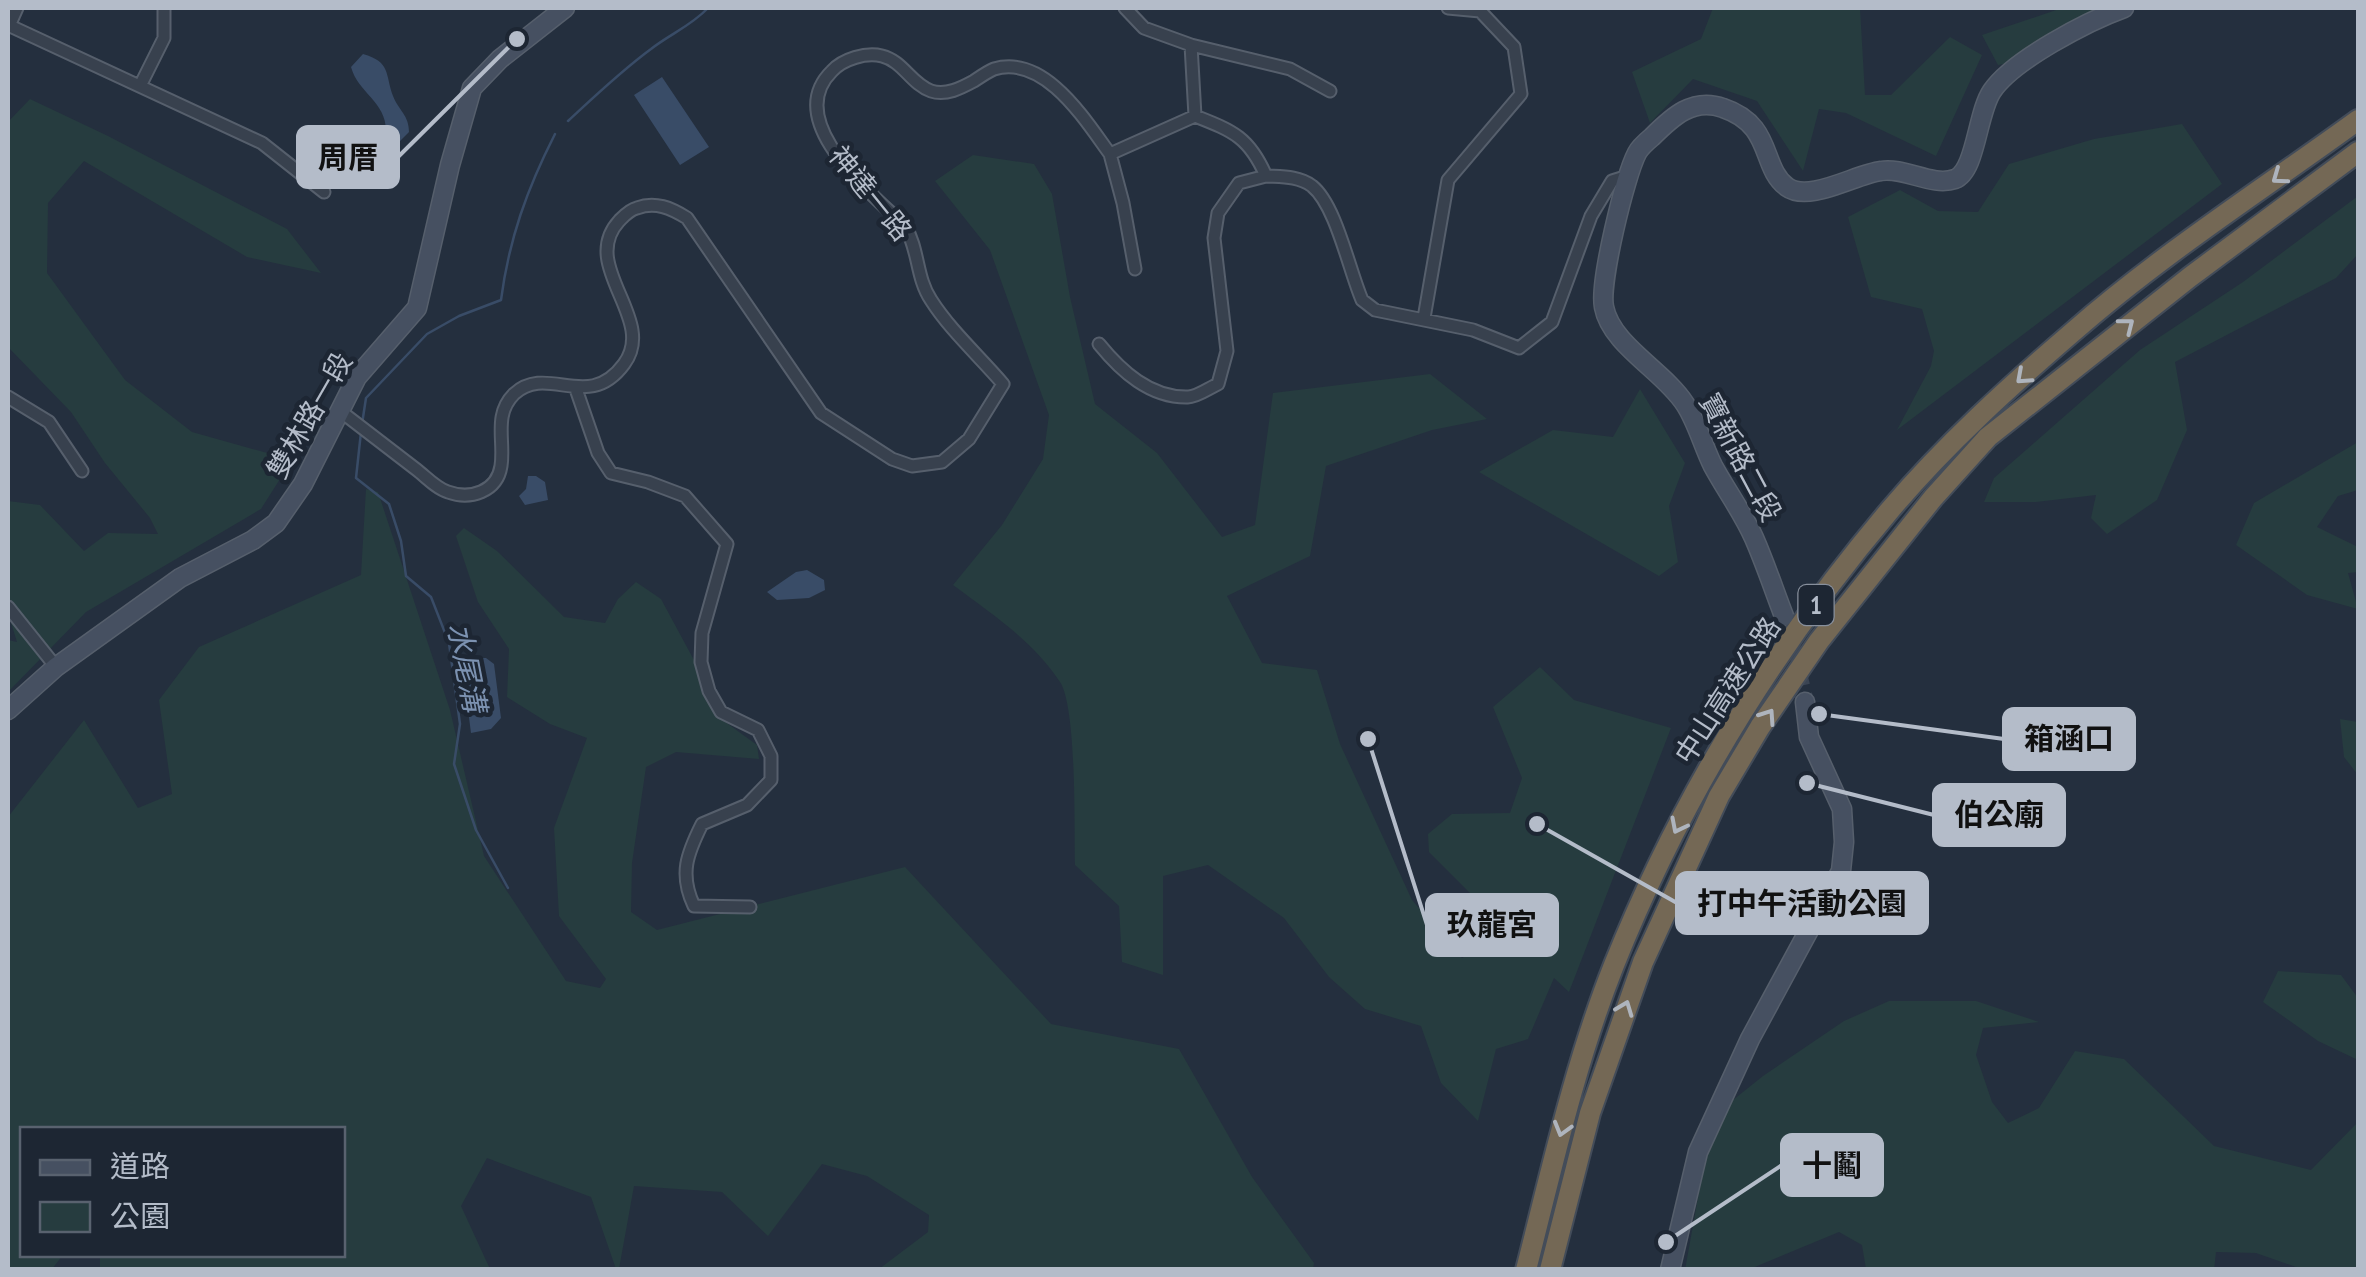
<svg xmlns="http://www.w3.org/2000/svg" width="2366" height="1277" font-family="'PT Sans Narrow','Noto Sans TC',sans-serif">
	<rect width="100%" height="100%" fill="#242f3e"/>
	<path fill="#263c3f" d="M1713,8H1860L1865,95H1891L1950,37L1982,55L1936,156L1846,113L1819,109L1803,171L1757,101L1693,79L1650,123L1632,72L1701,39Z
		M2062,8H2098L2014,62L1998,65L1982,35Z
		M30,99L108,136L287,229L321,273L247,257L84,161L48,203L47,273L125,380L192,432L292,460L261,509L86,612L8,692V640L17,642L8,613V501L40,505L84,551L108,533L158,534L150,518L105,463L71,412L8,347V122Z
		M2182,124L2222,184L1897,430L1931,366L1934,351L1922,309L1871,297L1848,217L1900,190L1938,211L1978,212L2009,164L2094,139Z
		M973,155L1034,164L1052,194L1070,297L1095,404L1157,453L1222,537L1255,525L1273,393L1430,374L1487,419L1432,430L1326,466L1310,556L1227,596L1262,663L1317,670L1340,744L1412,900L1462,958L1507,930L1429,852L1428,834L1452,814L1510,813L1522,778L1493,707L1540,667L1574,700L1671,728L1569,992L1554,978L1528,1039L1496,1049L1478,1121L1441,1083L1421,1026L1365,1009L1329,977L1284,918L1208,865L1163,876V975L1122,962L1119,906L1075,865C1074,829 1077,708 1060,682C1033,641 992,614 953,585L1002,525L1043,459L1049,415L990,250L935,181Z
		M2358,196V254L2336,278L2175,362L2187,430L2157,500L2107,534L2091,518L2096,495L2036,502H1984L1994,478L2140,350L2243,282Z
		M1640,389L1685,463L1669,506L1678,562L1659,576L1479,472L1553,430L1613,437Z
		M2358,442V490L2338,496L2317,527L2358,547V572L2348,573L2358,609L2307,595L2236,545L2254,503Z
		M366,489L378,492L450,710L484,856L566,981L600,988L606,979L559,916L554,828L587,738L550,724L507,697L509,649L478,602L456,536L464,528L497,551L564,617L605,623L618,599L636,582L661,599L702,675L717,716L757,745L759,759L676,752L646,767L632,863L631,912L657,930L905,867L1051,1024L1179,1049L1252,1177L1314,1263L1313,1269H879L928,1232L929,1215L867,1176L822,1164L768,1236L722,1192L634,1186L619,1269H616L591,1197L487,1158L461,1206L490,1269H100V1255L342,1254V1130H22V1254L63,1255L52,1269H8V817L84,720L138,808L172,794L159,700L199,647L361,575Z
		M2340,719L2358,722V775L2344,757Z
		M2278,971L2341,975L2358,998V1060L2318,1041L2263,1002Z
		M1889,1001H1976L2039,1022L1983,1028L1976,1055L1992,1102L2008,1123L2039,1108L2075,1051L2124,1059L2214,1146L2311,1170L2358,1122V1269H2302L2256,1253L2216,1252L2214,1270L1866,1269L1862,1245L1839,1232L1750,1269L1685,1270L1706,1153L1733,1100L1763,1076L1844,1021Z"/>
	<path fill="#394c67" d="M363,54C391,62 385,74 393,96C399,111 409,115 409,132L399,142L386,132C387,102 358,93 351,67Z
		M662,77L709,147L680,165L634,95Z
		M528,476H536L545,482L548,500L525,505L519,496L526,489Z
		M807,570L824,580L825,590L809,598L777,600L767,592L796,572Z
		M467,658H486L494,664L501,718L491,729L471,733L462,663Z"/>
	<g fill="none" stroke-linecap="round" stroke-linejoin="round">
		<path stroke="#394c67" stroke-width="2.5" d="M568,121C595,96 621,71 651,49C670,34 691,26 708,8
			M362,424L366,398L427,334L459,316L501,300C509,239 527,189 555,134
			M361,432L356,478L389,504L401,541L406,576L431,597L449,643L460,724L454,764L476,830L508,888"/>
		<path stroke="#3a4453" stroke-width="18" stroke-dasharray="18 9" stroke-linecap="butt" d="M1784,616L1805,702"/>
		<defs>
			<path id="street" d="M1125,8L1144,28L1191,45L1195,116
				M8,25L262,143L324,192
				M9,26L17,8
				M1191,45L1290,69L1330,91
				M140,86L164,38V8
				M1110,154L1123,203L1135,269
				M1424,318L1448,180L1521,94L1514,47L1480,11L1448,8
				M1099,344C1121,371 1150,398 1188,397C1197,397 1209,388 1218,384L1227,351L1214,238L1218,213L1239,183L1266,176
				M576,389L598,453L611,473L648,482L685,496L727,544L702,633L701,662L709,691L721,712L758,730L771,756V780L747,805L702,824C687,854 679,874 694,906L750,907
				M8,397L49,422L82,471
				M339,410C365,430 391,450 417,470C426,477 437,489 448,492C470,500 497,492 501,466C505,441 493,415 514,394C548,363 588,413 624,364C658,319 578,266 619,221C624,216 629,210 637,208C655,201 671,208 687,218L821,413L892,459L912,466L942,462L969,439L1003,384C980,357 950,330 931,300C916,278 919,249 905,226C872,194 781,121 832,71C843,59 866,52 882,56C903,61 911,84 931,91C946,96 961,88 974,81C980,77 987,72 994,69C1045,54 1085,120 1110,154L1195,116C1233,131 1249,137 1266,176C1282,177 1298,176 1312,186C1336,205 1349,270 1362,300L1375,310L1473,330L1519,348L1552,322L1591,216L1612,181L1628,176
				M8,607L56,667"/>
			<path id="secondary" d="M1784,616C1774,590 1765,563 1754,538C1743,513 1726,490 1713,466C1703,446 1697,422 1685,404C1664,371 1611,345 1604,307C1599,283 1625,176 1637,153C1640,147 1646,142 1652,137C1672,117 1693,97 1723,108C1774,125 1760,167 1787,187C1809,203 1856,174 1881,171C1905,167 1932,187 1955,179C1976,171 1977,113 1992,91C2013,60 2088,21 2124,8
				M8,710L56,667L180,578L253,540L276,523L303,484L357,377L417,308L450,165L472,88L500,59L565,8
				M1670,1270L1698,1152L1750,1039L1841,871L1844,842L1842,809L1809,737L1805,702"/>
			<path id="highway" d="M1526,1270C1552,1168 1575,1063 1614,965C1680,800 1775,646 1890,510C1945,445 2010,386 2074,331C2162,254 2263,189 2358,120
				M1550,1270L1590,1113L1643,962L1719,796L1760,727L1819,641L1933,498L1988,437L2190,277L2358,152"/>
		</defs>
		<use href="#street" stroke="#565f6c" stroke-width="15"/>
		<use href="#secondary" stroke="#565f6c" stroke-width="21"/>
		<use href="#highway" stroke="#434c59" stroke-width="24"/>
		<use href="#street" stroke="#38414e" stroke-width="11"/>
		<use href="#secondary" stroke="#465061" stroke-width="18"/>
		<use href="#highway" stroke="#746855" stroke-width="20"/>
	</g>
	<defs><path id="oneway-chevron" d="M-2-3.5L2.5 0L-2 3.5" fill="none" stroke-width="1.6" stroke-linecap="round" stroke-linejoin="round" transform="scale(2.5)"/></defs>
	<g stroke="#aeb4bd">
		<use href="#oneway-chevron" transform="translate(2279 177) rotate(144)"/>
		<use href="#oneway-chevron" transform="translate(2127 325) rotate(-38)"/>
		<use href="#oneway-chevron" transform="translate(2023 377) rotate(138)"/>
		<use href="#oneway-chevron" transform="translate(1768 716) rotate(-56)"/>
		<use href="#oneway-chevron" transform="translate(1678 826) rotate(117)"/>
		<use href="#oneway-chevron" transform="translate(1625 1008) rotate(-69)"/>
		<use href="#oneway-chevron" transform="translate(1562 1129) rotate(106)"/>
	</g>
	<g text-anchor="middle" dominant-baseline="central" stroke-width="9" stroke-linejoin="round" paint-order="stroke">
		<rect fill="#1d2633" stroke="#878f9c" stroke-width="2.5" x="1798.5" y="585" width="35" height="40" rx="8"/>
		<g font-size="25" font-weight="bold" fill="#b4bcc9">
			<text x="1816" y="605">1</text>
		</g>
		<g font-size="28" fill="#b4bcc9" stroke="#1d2633">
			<text transform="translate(871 193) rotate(51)">神達一路</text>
			<text transform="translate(309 415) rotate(-60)">雙林路一段</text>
			<text transform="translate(1741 457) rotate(62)">寶新路二段</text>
			<text transform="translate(1727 690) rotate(-57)">中山高速公路</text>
		</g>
		<g font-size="30" font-style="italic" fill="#7c92b1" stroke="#1d2633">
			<text transform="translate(468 667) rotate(79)">水尾溝</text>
		</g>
	</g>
	<path fill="none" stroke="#b4bcc9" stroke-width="4" d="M517 39L398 157M1819 714L2004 739M1807 783L1934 815M1537 824L1677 903M1368 739L1427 925M1666 1242L1782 1165"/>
	<g fill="#b4bcc9" stroke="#1d2633" stroke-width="4">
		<circle cx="517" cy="39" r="10"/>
		<circle cx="1819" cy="714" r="10"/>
		<circle cx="1807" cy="783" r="10"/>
		<circle cx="1537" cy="824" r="10"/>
		<circle cx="1368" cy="739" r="10"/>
		<circle cx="1666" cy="1242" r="10"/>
	</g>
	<g fill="#b4bcc9" stroke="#b4bcc9" stroke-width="4">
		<rect x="298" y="127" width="100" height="60" rx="10"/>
		<rect x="2004" y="709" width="130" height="60" rx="10"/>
		<rect x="1934" y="785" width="130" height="60" rx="10"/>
		<rect x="1677" y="873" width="250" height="60" rx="10"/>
		<rect x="1427" y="895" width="130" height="60" rx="10"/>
		<rect x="1782" y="1135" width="100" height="60" rx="10"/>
	</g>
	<g font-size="30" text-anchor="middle" font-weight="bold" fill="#111">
		<text x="348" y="168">周厝</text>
		<text x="2069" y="749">箱涵口</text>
		<text x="1999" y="825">伯公廟</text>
		<text x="1802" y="914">打中午活動公園</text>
		<text x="1492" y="935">玖龍宮</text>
		<text x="1832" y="1176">十鬮</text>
	</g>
	<rect width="2366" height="1277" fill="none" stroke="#b4bcc9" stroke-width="20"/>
	<rect x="20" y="1127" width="325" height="130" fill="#1d2633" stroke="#59626f" stroke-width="2.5"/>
	<rect x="40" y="1160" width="50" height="15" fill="#465061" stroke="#59626f" stroke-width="2.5"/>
	<text x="110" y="1177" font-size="30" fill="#b4bcc9">道路</text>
	<rect x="40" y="1202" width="50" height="30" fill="#263c3f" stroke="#59626f" stroke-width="2.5"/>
	<text x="110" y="1227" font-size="30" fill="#b4bcc9">公園</text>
</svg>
